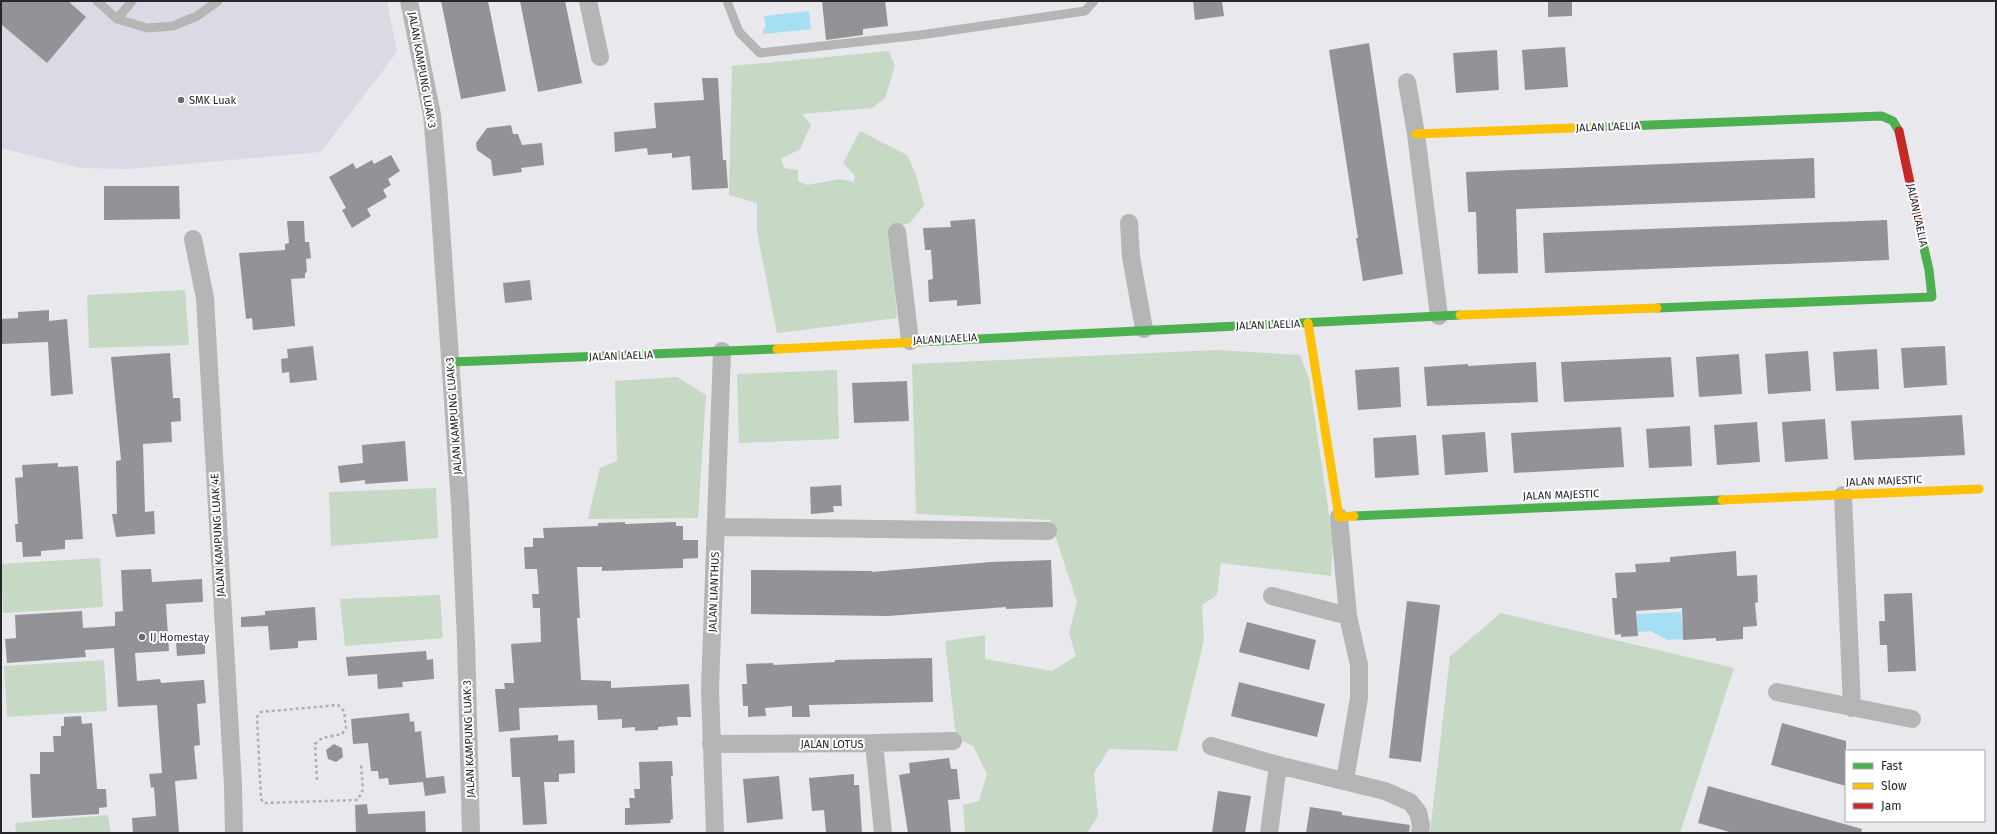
<svg xmlns="http://www.w3.org/2000/svg" width="1997" height="834" font-family="'Fira Sans',sans-serif">
	<rect width="100%" height="100%" fill="#e8e8ed"/>
	<path fill="#d9dae4" d="M1,1H387L397,52L321,152L129,169L81,168L1,148Z"/>
	<path fill="#c6d9c5" d="M889,51L895,66L885,98L872,108L802,114L811,125L800,149L781,159L784,168L798,170V181L807,185L840,179L854,182L855,176L843,163L860,131L907,155L916,175L924,205L910,223L890,228L897,318L777,333L757,232V203L729,195L732,66Z
		M185,290L189,345L89,348L87,295Z
		M1217,350L1300,355L1309,379L1333,541L1331,576L1221,563L1217,595L1202,605L1204,640L1177,751L1109,749L1094,773L1098,816L1087,833L965,832L963,805L979,801L987,774L973,746L956,738L945,641L985,635V659L1052,671L1076,656L1069,633L1077,602L1050,520L916,514L912,364Z
		M837,370L839,439L739,443L737,374Z
		M677,377L706,395L698,518L588,519L600,468L617,461L615,381Z
		M436,488L438,538L331,546L329,492Z
		M100,558L103,607L3,613L1,564Z
		M440,595L443,638L345,646L340,599Z
		M1501,613L1734,668L1680,833H1430L1450,656Z
		M104,660L107,711L7,717L4,666Z
		M108,815L111,833H16L15,823Z"/>
	<path fill="#a6def3" d="M809,11L811,29L763,34V30L766,27L764,16Z
		M1681,612L1683,639L1668,640L1650,631L1638,632L1637,614Z"/>
	<path fill="#939397" d="M1,1H68L86,17L47,63L1,24Z
		M441,1H488L506,91L461,99Z
		M520,1H565L582,83L538,92Z
		M822,1H885L888,26L863,29V35L826,40Z
		M1193,1H1222L1224,16L1195,20Z
		M1548,1H1572V16L1548,17Z
		M1369,43L1403,274L1363,281L1356,238H1358L1329,50Z
		M1565,47L1568,87L1525,90L1522,50Z
		M1497,50L1499,90L1456,93L1453,53Z
		M702,78H718L723,160H726L728,188L692,190L690,156L672,158V153L648,155L647,148L615,152L614,132L656,128L654,103L704,100Z
		M511,125L513,134H518L522,145L542,143L544,165L521,168L522,172L493,176L491,160L477,150L476,143L487,128Z
		M391,155L400,171L388,179L391,185L383,190L387,197L367,209L371,216L352,228L342,210L346,208L329,177L353,163L356,169L372,160L374,164Z
		M1814,158L1815,198L1516,209L1518,273L1478,274L1476,212H1468L1466,172Z
		M104,186H179L180,219L104,220Z
		M975,219L981,304L957,306V300L929,302L928,280L933,279L931,250H925L923,228L951,227L950,221Z
		M1887,220L1889,260L1545,273L1543,233Z
		M287,221H304L305,242H309L311,258L306,259L307,272L305,273V278L291,279L295,326L253,330L252,318L246,319L239,253L285,250V244L289,243Z
		M530,280L532,300L505,303L503,283Z
		M49,310V321L67,319L73,394L51,396L48,342L1,344V319L18,318V312Z
		M313,346L317,380L290,383L289,372L282,373L281,359L288,358L287,349Z
		M1945,346L1947,385L1904,388L1901,348Z
		M1877,349L1879,389L1836,391L1833,352Z
		M1808,351L1811,391L1768,394L1765,354Z
		M170,353L173,398H180L181,421L171,422L172,442L143,444L145,512L154,511L155,534L116,537L112,514H117L116,461L121,460L111,357Z
		M1739,354L1742,394L1699,397L1696,357Z
		M1671,357L1674,397L1564,402L1561,362Z
		M1536,362L1538,402L1427,406L1424,367L1468,364V366Z
		M1399,367L1401,407L1358,410L1355,370Z
		M907,381L909,421L854,423L852,383Z
		M1962,415L1965,455L1854,460L1851,421Z
		M1825,419L1828,459L1785,462L1782,422Z
		M1757,422L1760,462L1717,465L1714,425Z
		M1690,426L1692,466L1649,468L1646,429Z
		M1621,427L1624,467L1514,473L1511,433Z
		M1485,432L1488,472L1445,475L1442,435Z
		M1416,435L1419,475L1375,478L1373,438Z
		M405,441L408,481L365,484V480L340,483L338,466L363,463L362,445Z
		M58,463V467L78,466L83,539L65,540V549L41,551V556L23,557L22,542H16L15,524H18L15,478L23,477L22,465Z
		M841,485L842,506H833L834,512L811,514L810,487Z
		M625,522V524L676,522V526H683V540H698V558L683,559V568L602,571V567H577L580,618H577L581,680L611,681V688L689,684L691,717H677L678,725L658,727V730L635,731V727L622,728V719L598,720L597,705L519,708L520,730L499,732L495,689H505L504,683H514L511,644L541,642L540,608H533L532,594H539L537,569H525L524,547H533V538H544L543,528L598,526V523Z
		M1736,551L1737,576L1757,575L1758,602L1755,603L1757,626L1743,627V639L1716,641V638L1683,640L1682,608L1636,611L1638,636L1621,637V634L1615,635L1612,598H1617L1615,573L1636,572L1635,564L1670,562V557Z
		M1051,560L1053,607L1006,609V607L888,616L751,614V570L872,571V572L991,562Z
		M151,569L152,582L202,579L203,602L166,604L169,651L135,653L137,681L160,679L161,683L204,680L206,703L197,704L200,745L194,746L197,779L175,781L179,833H133L132,818L156,816L154,787L151,788L149,774L162,773L157,705L118,707L114,648L85,650L86,657L7,663L5,639L16,638L15,615L82,611L83,628L115,626V612L123,611L121,570Z
		M1912,593L1916,671L1888,672L1887,645H1880L1879,621H1885L1884,594Z
		M1407,601L1440,605L1421,762L1389,758Z
		M315,607L317,640L298,641V648L270,650L268,626L241,627V617L265,615V611Z
		M1247,622L1316,640L1309,670L1239,652Z
		M205,640V654L177,656L176,642Z
		M426,651L427,660L433,659L434,679L402,682L403,687L378,689L377,674L348,676L346,657Z
		M932,658L933,702L809,705L810,717H792V706L765,708L766,716L748,717V706H743L742,684H747L746,664L773,663L774,665L835,662V660Z
		M1239,682L1325,704L1317,737L1231,716Z
		M409,713L410,722L414,721L415,732L421,731L426,778L444,776L446,793L425,796L423,782L389,785L388,778L379,779L378,771H371L368,743L353,744L351,719Z
		M81,716L82,724L92,723L97,789H106L107,807L99,808V814L32,818L30,774H40V752H54L53,736H61V726H64V717Z
		M1782,723L1846,741V786L1771,765Z
		M558,735V741L574,740L575,773L559,774V782H544L547,824L523,825L520,777H512L510,738Z
		M334,744L342,748L343,757L336,762L328,759L326,750Z
		M949,758L951,769H957L960,799L948,800L951,833H908L899,775L910,773L909,763Z
		M672,761L673,776H671L673,819L670,820L671,823L625,825V808H630L629,798H635L634,789H640L639,762Z
		M854,774V785H859L862,833H826L824,810L812,811L809,778Z
		M779,776L783,819L747,823L743,779Z
		M1708,786L1862,829L1861,833H1733L1698,823Z
		M1218,791L1251,796L1245,833H1212Z
		M367,804L368,814L425,811L426,833H356L355,805Z
		M1310,807L1342,812V815L1410,825L1409,833H1306Z"/>
	<g fill="none" stroke-linecap="round" stroke-linejoin="round">
		<path stroke="#afafb0" stroke-width="2.5" stroke-dasharray="3 3" stroke-linecap="butt" d="M317,780L315,744L322,738L342,734L346,728L344,711L338,705L261,712L257,717L261,799L264,803L358,800L363,789L361,765"/>
		<path stroke="#b6b5b5" stroke-width="9" d="M97,1L117,19L147,28L173,26L197,16L218,1
			M727,1L739,32L760,53L920,35L1085,11L1094,1
			M117,19L132,1"/>
		<path stroke="#b6b5b5" stroke-width="18" d="M409,1L432,115L438,183L460,504L466,641L471,833
			M588,1L600,57
			M1407,82L1416,134L1439,316
			M1129,223L1131,257L1144,329
			M897,232L910,341
			M193,239L205,298L233,785L234,833
			M1843,495L1852,708
			M1339,517L1348,616L1359,665V698L1345,780
			M717,527L1048,531
			M1272,596L1348,616
			M1777,692L1912,719
			M874,743L883,833
			M711,744L874,743L953,741
			M1211,746L1278,765L1385,791L1410,802L1418,812L1421,825L1420,833
			M715,833L710,689L722,351
			M1269,833L1278,765"/>
		<path stroke="#4caf50" stroke-width="9" d="M1599,127L1882,116L1893,121L1899,131
			M1657,308L1932,297L1929,270L1921,235
			M918,342L1460,315
			M451,362L777,349
			M1354,516L1722,500"/>
		<path stroke="#ffc107" stroke-width="9" d="M1416,134L1599,127
			M1460,315L1657,308
			M1308,323L1339,517L1354,516
			M777,349L918,342
			M1722,500L1979,489"/>
		<path stroke="#c62828" stroke-width="9" d="M1899,131L1921,235"/>
	</g>
	<g fill="#6a6b6e" stroke="#fff" stroke-width="1.5">
		<circle cx="181" cy="100" r="4"/>
		<circle cx="142" cy="637" r="4"/>
	</g>
	<g text-anchor="middle" dominant-baseline="central" stroke-width="4" stroke-linejoin="round" paint-order="stroke">
		<g font-size="11" fill="#26272a" stroke="#fff">
			<text transform="translate(422 70) rotate(80)">JALAN KAMPUNG LUAK 3</text>
			<text transform="translate(1608 127) rotate(-2)">JALAN LAELIA</text>
			<text transform="translate(1917 215) rotate(78)">JALAN LAELIA</text>
			<text transform="translate(1268 325) rotate(-2)">JALAN LAELIA</text>
			<text transform="translate(945 339) rotate(-3)">JALAN LAELIA</text>
			<text transform="translate(621 356) rotate(-2)">JALAN LAELIA</text>
			<text transform="translate(454 416) rotate(-94)">JALAN KAMPUNG LUAK 3</text>
			<text transform="translate(1884 481) rotate(-2)">JALAN MAJESTIC</text>
			<text transform="translate(1561 495) rotate(-2)">JALAN MAJESTIC</text>
			<text transform="translate(218 535) rotate(-93)">JALAN KAMPUNG LUAK 4E</text>
			<text transform="translate(714 592) rotate(-88)">JALAN LIANTHUS</text>
			<text transform="translate(469 739) rotate(-92)">JALAN KAMPUNG LUAK 3</text>
			<text x="832" y="744">JALAN LOTUS</text>
		</g>
		<g font-size="11" fill="#26272a" stroke="#fff" text-anchor="start">
			<text x="189" y="100">SMK Luak</text>
			<text x="150" y="637">IJ Homestay</text>
		</g>
	</g>
	<rect width="1997" height="834" fill="none" stroke="#26272a" stroke-width="4"/>
	<rect x="1845" y="750" width="140" height="72" fill="#ffffff" stroke="#a8a9aa"/>
	<rect x="1853" y="763" width="20" height="6" fill="#4caf50" stroke="#a8a9aa"/>
	<text x="1881" y="770" font-size="12" fill="#26272a">Fast</text>
	<rect x="1853" y="783" width="20" height="6" fill="#ffc107" stroke="#a8a9aa"/>
	<text x="1881" y="790" font-size="12" fill="#26272a">Slow</text>
	<rect x="1853" y="803" width="20" height="6" fill="#c62828" stroke="#a8a9aa"/>
	<text x="1881" y="810" font-size="12" fill="#26272a">Jam</text>
</svg>
